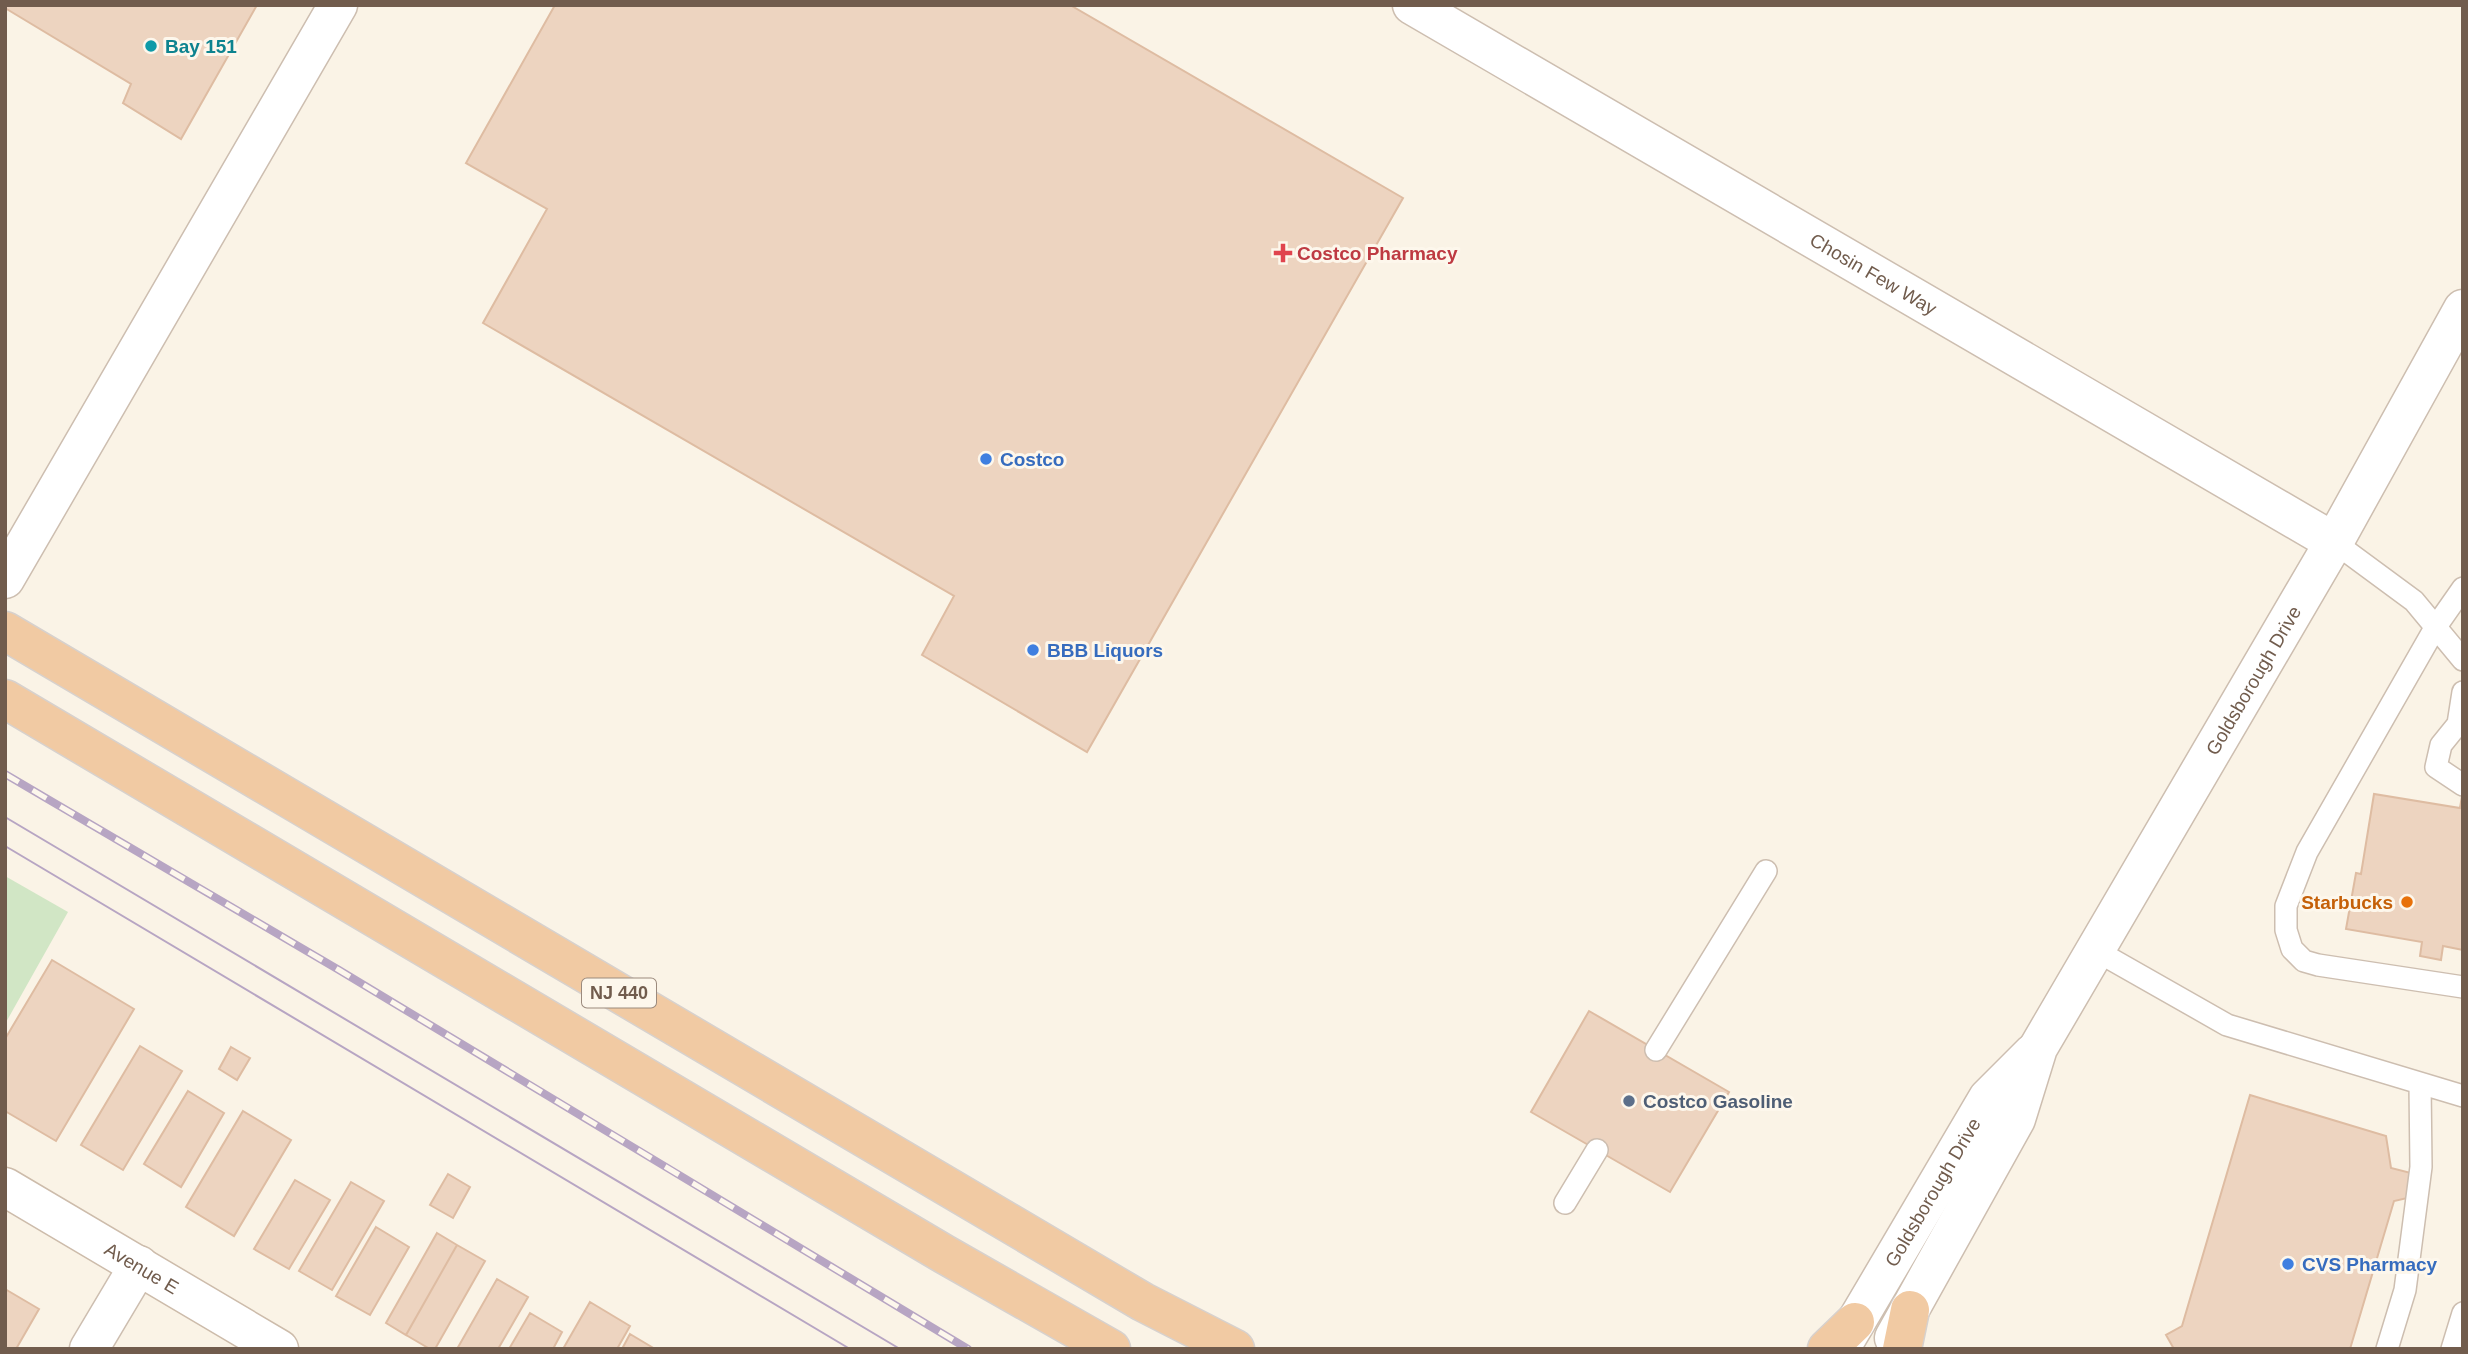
<svg xmlns="http://www.w3.org/2000/svg" width="2468" height="1354" font-family="Helvetica,sans-serif">
	<rect width="100%" height="100%" fill="#faf3e6"/>
	<path fill="#d1e6c5" d="M5,876L68,912L5,1024Z"/>
	<path fill="#edd4c0" stroke="#debca2" stroke-width="2" d="M5,5H257L181,139L123,103L131,84L5,8Z
		M555,5H1070L1403,198L1087,752L922,655L954,596L483,323L547,209L466,163Z
		M2463,790V950L2443,946L2441,960L2420,956L2422,942L2346,929L2356,873L2361,874L2374,794L2460,808Z
		M52,960L134,1009L56,1141L5,1111V1039Z
		M1589,1011L1729,1092L1670,1192L1531,1112Z
		M140,1046L182,1071L123,1170L81,1145Z
		M231,1047L250,1058L237,1080L219,1069Z
		M188,1091L224,1113L181,1187L144,1164Z
		M2250,1095L2386,1136L2391,1168L2411,1173L2416,1196L2394,1201L2350,1349H2174L2166,1335L2182,1326Z
		M243,1111L291,1140L234,1236L186,1207Z
		M448,1174L470,1187L453,1218L430,1205Z
		M295,1180L330,1200L289,1269L254,1249Z
		M351,1182L384,1201L332,1290L299,1271Z
		M376,1227L409,1247L370,1315L336,1296Z
		M437,1233L457,1245L406,1335L386,1323Z
		M457,1245L485,1261L435,1349H430L406,1335Z
		M497,1279L528,1297L498,1349H457Z
		M5,1289L39,1309L16,1349H5Z
		M590,1302L630,1326L617,1349H563Z
		M530,1313L562,1332L553,1349H509Z
		M630,1334L655,1349H622Z"/>
	<g fill="none" stroke-linecap="round" stroke-linejoin="round">
		<defs>
			<path id="service" d="M2334,542L2414,601L2463,660
				M2463,588L2435,628L2307,852L2286,906V930L2292,949L2304,961L2318,965L2463,987
				M2463,692L2458,724L2441,745L2436,767L2463,785
				M2095,950L2227,1025L2463,1096
				M1656,1050L1766,871
				M1565,1203L1597,1150
				M2387,1349L2405,1290L2421,1167L2420,1084
				M2452,1349L2463,1313"/>
			<path id="minor" d="M89,1349L139,1265"/>
			<g id="tertiary">
				<path id="s1" d="M1412,5L2334,542"/>
				<path d="M5,579L338,5"/>
				<path id="s2" d="M1894,1338L2016,1119L2038,1048L2334,542L2463,309"/>
				<path id="s3" d="M1840,1349L1988,1098L2033,1053"/>
			</g>
			<g id="secondary">
				<path id="s4" d="M5,1187L279,1349"/>
			</g>
			<path id="trunk" d="M5,631L1143,1302L1235,1349
				M5,699L944,1254L1111,1349
				M1827,1349L1855,1322
				M1902,1349L1910,1310"/>
		</defs>
		<use href="#service" stroke="#cdbeb0" stroke-width="24"/>
		<use href="#minor" stroke="#cdbeb0" stroke-width="41"/>
		<use href="#tertiary" stroke="#cdbeb0" stroke-width="41"/>
		<use href="#secondary" stroke="#cdbcab" stroke-width="41"/>
		<use href="#trunk" stroke="#d7d1cd" stroke-width="41"/>
		<use href="#service" stroke="#fff" stroke-width="21"/>
		<use href="#minor" stroke="#fff" stroke-width="38"/>
		<use href="#tertiary" stroke="#fff" stroke-width="38"/>
		<use href="#secondary" stroke="#fff" stroke-width="38"/>
		<use href="#trunk" stroke="#f1caa3" stroke-width="38"/>
		<path stroke="#b7a5c3" stroke-width="2" d="M5,817L900,1349
			M5,846L850,1349"/>
		<defs>
			<path id="rail" d="M5,774L339,970L968,1349"/>
		</defs>
		<use href="#rail" stroke="#b7a5c3" stroke-width="8"/>
		<use href="#rail" stroke="#fdf7ec" stroke-width="5" stroke-dasharray="16" stroke-linecap="butt"/>
	</g>
	<circle fill="#0f9aa8" stroke="#fdf7ec" stroke-width="2.5" cx="151" cy="46" r="7"/>
	<path fill="#e0444e" stroke="#fdf7ec" stroke-width="2.5" d="M1279.5 242.5h7v7h7v7h-7v7h-7v-7h-7v-7h7z"/>
	<g fill="#3f7fe0" stroke="#fdf7ec" stroke-width="2.5">
		<circle cx="986" cy="459" r="7"/>
		<circle cx="1033" cy="650" r="7"/>
		<circle cx="2288" cy="1264" r="7"/>
	</g>
	<circle fill="#e8710a" stroke="#fdf7ec" stroke-width="2.5" cx="2407" cy="902" r="7"/>
	<circle fill="#5c6f8a" stroke="#fdf7ec" stroke-width="2.5" cx="1629" cy="1101" r="7"/>
	<g text-anchor="middle" dominant-baseline="central" stroke-width="6" stroke-linejoin="round" paint-order="stroke">
		<rect fill="#fdf7ec" stroke="#9b8a7d" stroke-width="2" x="582" y="978.5" width="74" height="29" rx="5"/>
		<g font-size="18" font-weight="bold" fill="#715c4d">
			<text x="619" y="993">NJ 440</text>
		</g>
		<g font-size="19" font-weight="bold" fill="#0d838f" stroke="#fdf7ec" text-anchor="start">
			<text x="165" y="46">Bay 151</text>
		</g>
		<g font-size="19" font-weight="bold" fill="#be3a42" stroke="#fdf7ec" text-anchor="start">
			<text x="1297" y="253">Costco Pharmacy</text>
		</g>
		<g font-size="19" fill="#715c4d" stroke="#fdf7ec">
			<text stroke="none"><textPath href="#s1" startOffset="534">Chosin Few Way</textPath></text>
			<text stroke="none"><textPath href="#s2" startOffset="751">Goldsborough Drive</textPath></text>
			<text stroke="none"><textPath href="#s3" startOffset="182">Goldsborough Drive</textPath></text>
			<text stroke="none"><textPath href="#s4" startOffset="159">Avenue E</textPath></text>
		</g>
		<g font-size="19" font-weight="bold" fill="#366cbe" stroke="#fdf7ec" text-anchor="start">
			<text x="1000" y="459">Costco</text>
			<text x="1047" y="650">BBB Liquors</text>
			<text x="2302" y="1264">CVS Pharmacy</text>
		</g>
		<g font-size="19" font-weight="bold" fill="#c56008" stroke="#fdf7ec" text-anchor="end">
			<text x="2393" y="902">Starbucks</text>
		</g>
		<g font-size="19" font-weight="bold" fill="#4e5e75" stroke="#fdf7ec" text-anchor="start">
			<text x="1643" y="1101">Costco Gasoline</text>
		</g>
	</g>
	<rect width="2468" height="1354" fill="none" stroke="#715c4d" stroke-width="14"/>
</svg>
